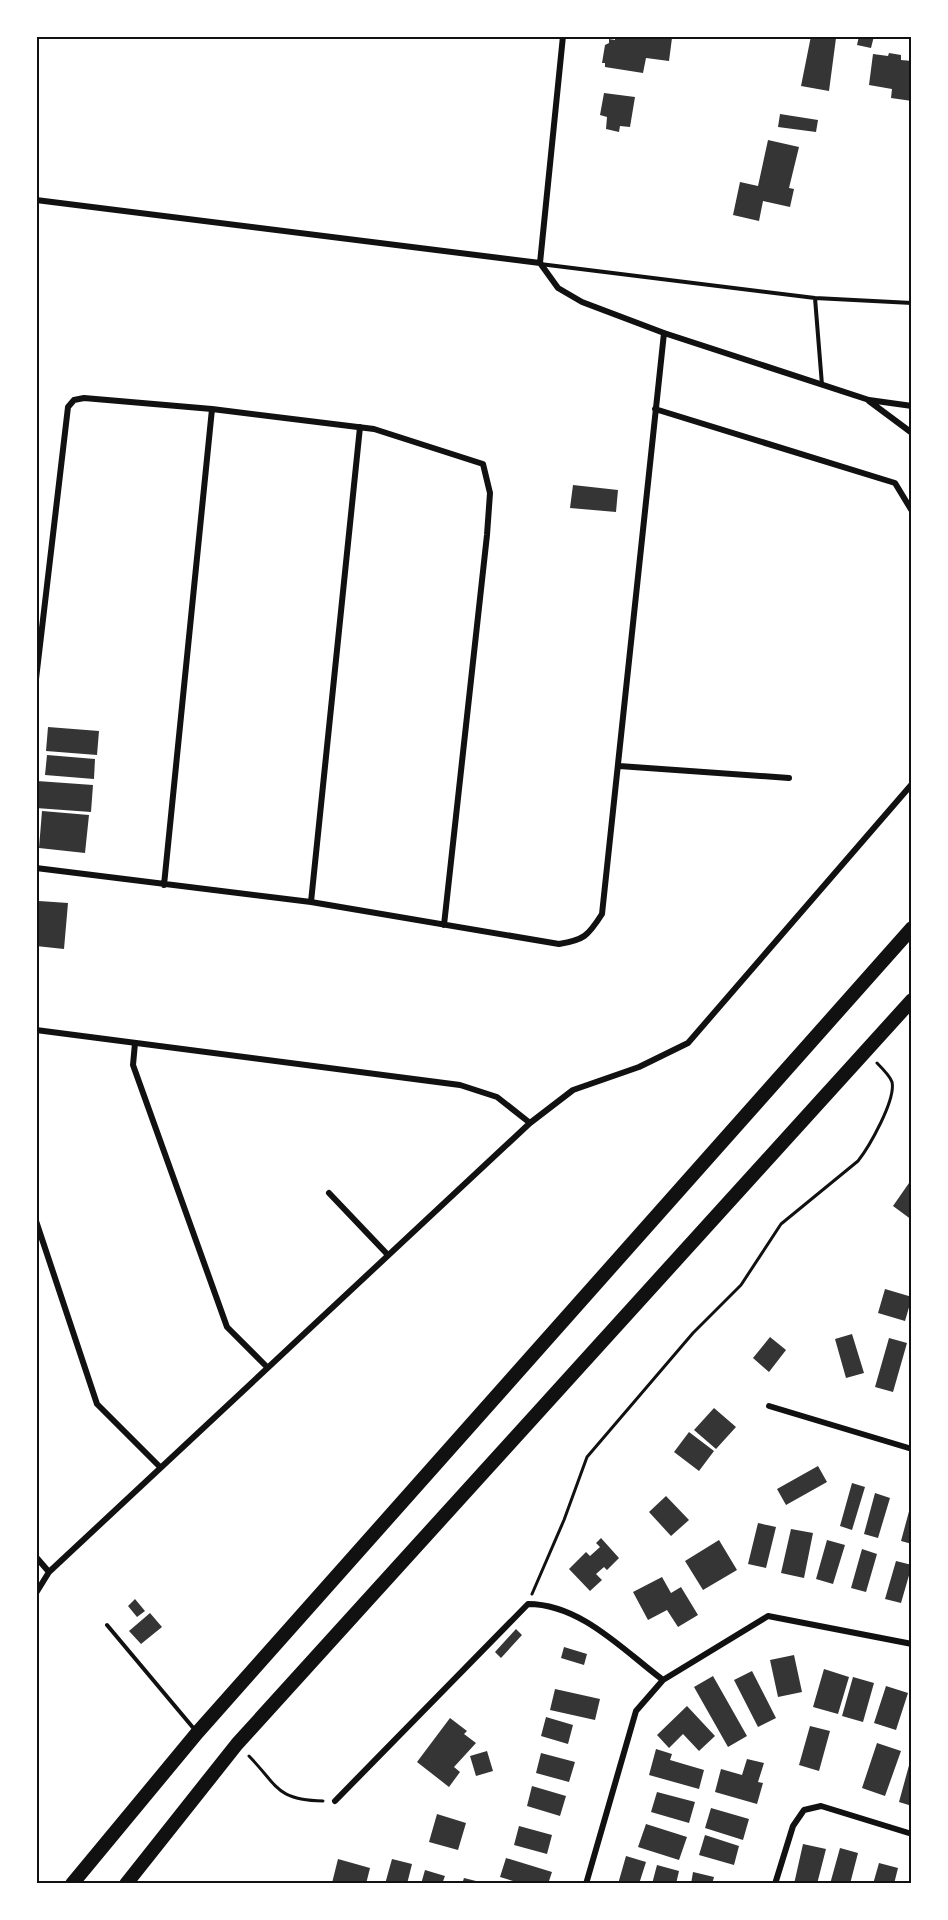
<svg xmlns="http://www.w3.org/2000/svg" width="948" height="1920" font-family="'Asap Condensed',sans-serif">
	<rect width="100%" height="100%" fill="#fff"/>
	<path fill="#353535" d="M615,36L672,38L669,61L646,58L643,73L605,67V63H602L605,45L609,43V39L615,40Z
		M811,36L836,38L829,91L801,86Z
		M859,36H885V39L874,36L871,48L857,45Z
		M889,53L901,55V60L912,61V101L891,98L892,89L869,85L873,54L888,56Z
		M604,93L635,97L630,127L620,126L619,132L606,129L607,117L600,115Z
		M780,114L818,120L816,132L778,127Z
		M768,140L799,147L789,188L794,189L790,207L763,201L759,221L733,215L740,182L758,186Z
		M573,485L618,490L616,512L570,508Z
		M48,727L99,731L97,755L46,751Z
		M47,755L95,759L94,779L45,775Z
		M37,781L93,785L91,812L36,808Z
		M42,811L89,815L85,853L39,848Z
		M39,901L68,903L64,949L36,946Z
		M909,1183L912,1185V1220L893,1206Z
		M885,1289L912,1297L905,1321L878,1313Z
		M852,1334L864,1373L846,1378L835,1339Z
		M770,1337L786,1350L769,1372L753,1358Z
		M889,1338L907,1343L893,1392L875,1387Z
		M714,1408L736,1427L716,1449L694,1430Z
		M689,1432L714,1451L699,1471L674,1452Z
		M818,1466L827,1482L786,1505L777,1489Z
		M852,1483L865,1487L852,1530L840,1526Z
		M875,1493L890,1498L878,1538L864,1534Z
		M666,1496L689,1520L671,1536L649,1512Z
		M911,1504H912V1544L901,1541Z
		M758,1523L776,1527L766,1568L748,1564Z
		M791,1529L813,1533L804,1578L781,1573Z
		M601,1538L619,1558L607,1570L604,1567L596,1574L602,1580L590,1591L569,1569L586,1552L590,1556L600,1547L596,1543Z
		M719,1540L737,1570L703,1590L685,1561Z
		M827,1540L845,1545L833,1584L816,1579Z
		M862,1549L877,1554L866,1592L851,1588Z
		M896,1561L912,1565L901,1603L885,1599Z
		M662,1577L671,1593L681,1587L698,1615L678,1627L667,1610L648,1620L633,1592Z
		M135,1599L145,1611L137,1617L128,1606Z
		M150,1613L162,1627L141,1644L129,1631Z
		M516,1629L522,1635L501,1658L495,1652Z
		M564,1647L587,1654L584,1665L561,1658Z
		M794,1655L802,1692L778,1697L770,1660Z
		M824,1669L849,1677L838,1714L813,1707Z
		M752,1671L776,1718L758,1727L734,1680Z
		M713,1676L747,1736L728,1747L694,1687Z
		M853,1677L874,1683L863,1722L842,1716Z
		M886,1686L908,1693L896,1730L874,1723Z
		M555,1689L600,1699L595,1720L550,1710Z
		M687,1706L715,1736L699,1751L683,1734L669,1748L657,1735Z
		M546,1717L573,1725L568,1744L541,1736Z
		M450,1718L467,1731L464,1734L476,1743L454,1767L460,1772L449,1787L417,1762Z
		M810,1726L830,1731L819,1771L799,1765Z
		M877,1743L901,1751L885,1796L862,1788Z
		M656,1749L672,1754L670,1760L704,1770L699,1789L649,1775Z
		M487,1751L493,1771L476,1776L470,1756Z
		M541,1753L575,1762L569,1782L536,1773Z
		M911,1758H912V1806L899,1802Z
		M747,1759L764,1763L758,1782L763,1783L757,1804L715,1792L721,1769L742,1775Z
		M532,1786L566,1796L560,1816L527,1806Z
		M657,1792L695,1802L689,1823L651,1812Z
		M711,1808L749,1819L743,1840L705,1828Z
		M437,1814L466,1823L458,1850L429,1842Z
		M646,1824L687,1837L679,1860L638,1847Z
		M519,1826L552,1835L547,1854L514,1845Z
		M705,1835L739,1846L734,1865L699,1855Z
		M803,1844L826,1849L817,1884H794Z
		M840,1848L858,1853L850,1884H830Z
		M626,1856L646,1862L639,1884H618Z
		M506,1858L552,1872L548,1884H523L500,1877Z
		M338,1859L370,1868L366,1884L332,1883Z
		M392,1859L412,1864L407,1884H385Z
		M879,1863L898,1868L894,1884H873Z
		M657,1865L679,1871L676,1884H652Z
		M425,1870L445,1876L442,1884H421Z
		M693,1872L714,1877L712,1884H691Z
		M464,1878L484,1883V1884H462Z"/>
	<g fill="none" stroke-linecap="round" stroke-linejoin="round">
		<path stroke="#111" stroke-width="3" d="M532,1594L564,1520L587,1457L693,1333L741,1285L781,1224L858,1161C869,1147 896,1100 892,1082C890,1076 882,1068 877,1063
			M249,1756C278,1786 276,1800 323,1801"/>
		<path stroke="#111" stroke-width="4" d="M540,264L815,298L912,303
			M815,298L822,385
			M107,1625L195,1730"/>
		<path stroke="#111" stroke-width="6" d="M563,36L540,263L558,288L582,302L664,333L869,400L912,406
			M36,200L540,263
			M869,401L912,433
			M655,409L895,483L912,511
			M36,679L68,407L74,400L84,398L212,409L374,429L483,464L490,493L487,535L444,925
			M619,766L789,778
			M36,868L311,902L559,944C584,940 588,936 602,914L664,333
			M164,885L212,409
			M311,902L360,427
			M36,1030L460,1085L497,1097L530,1123
			M135,1043L133,1065L227,1327L267,1367
			M329,1193L388,1255
			M36,1221L97,1404L160,1467
			M769,1406L912,1449
			M36,1557L49,1572
			M36,1593L49,1572L530,1123L573,1090L639,1067L688,1043L912,784
			M335,1801L528,1604C581,1604 624,1651 663,1680
			M586,1884L636,1711L663,1680L768,1616L912,1644
			M775,1884L793,1826L804,1810L821,1806L912,1834"/>
		<path stroke="#111" stroke-width="14" d="M72,1884L197,1733L912,928
			M126,1884L237,1744L912,1000"/>
	</g>
	<rect width="948" height="1920" fill="none" stroke="#ffffff" stroke-width="75"/>
	<rect x="38" y="38" width="872" height="1844" fill="none" stroke="#111" stroke-width="2"/>
</svg>
